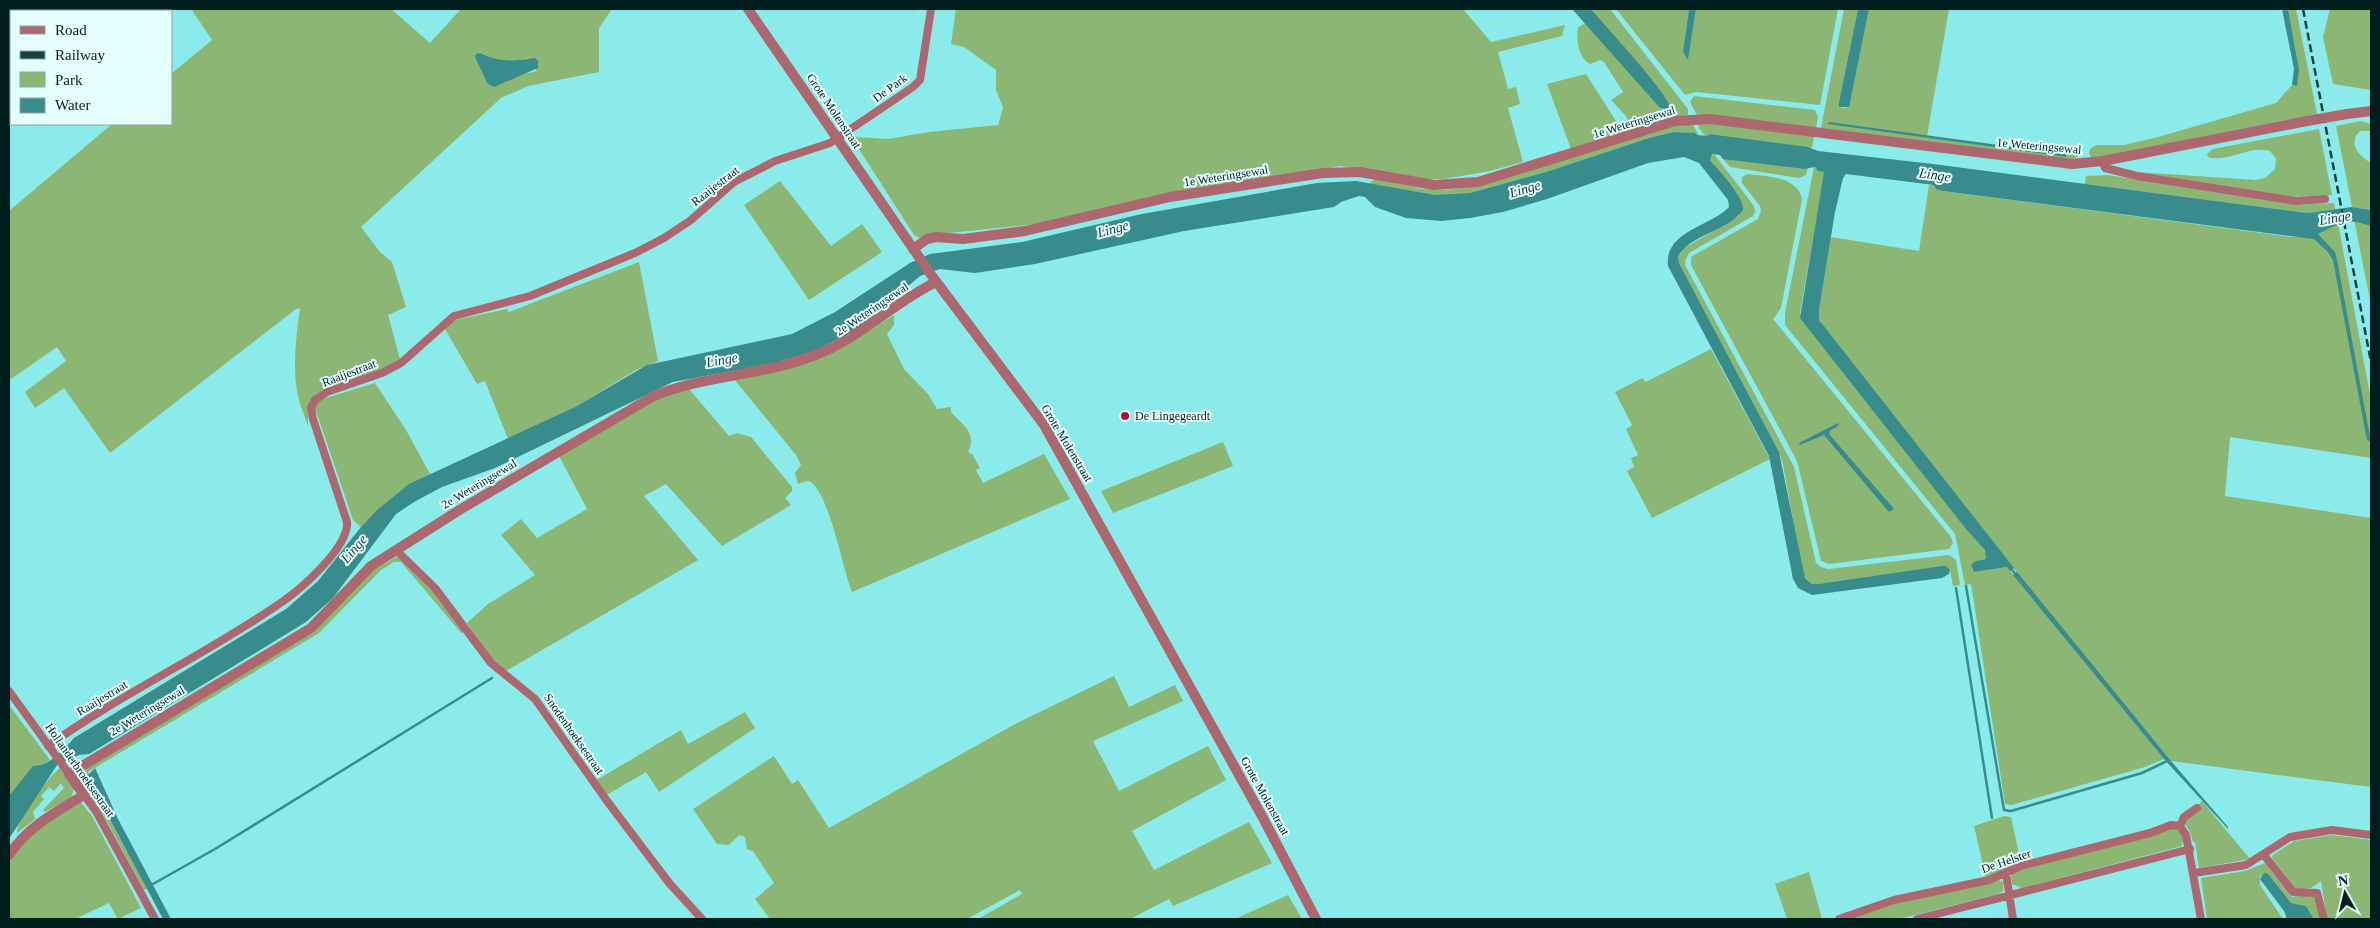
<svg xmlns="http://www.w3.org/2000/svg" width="2380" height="928" font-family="Georgia,serif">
	<rect width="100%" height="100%" fill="#8bebea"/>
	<path fill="#8cb674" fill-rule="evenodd" d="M191,9H391L430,43L461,9H612L599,28V72L528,86L501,98L361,227L380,252L392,262L406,307L388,315L400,359L379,371L322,391L308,411V426C305,416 300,406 298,396C292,368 296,337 300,308L296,309L110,453L64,388L35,408L25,392L66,361L57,347L11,379L9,376V211L112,124H171V74L212,40ZM480,53C496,60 511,64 528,58L537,71L487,83L475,57Z
		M956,9H1463L1491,42L1565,25L1562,36L1498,52L1508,89L1516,87L1520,104L1508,108L1523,162L1490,171L1444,179H1418L1340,166L1037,224L930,235L919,238L914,235L857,146L856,137L888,139L929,132L998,125L1003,107L996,90V70L964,47L951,44Z
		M1591,9H1610L1688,109V115L1661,119L1633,128L1625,115L1611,100L1623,92L1604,62L1600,60L1590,64C1578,58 1576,39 1578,27L1586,23L1660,108L1669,111L1666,99Z
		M1616,9H1689L1683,52L1688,59L1696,9H1838L1820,105L1696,92L1685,95Z
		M1844,9H1858L1839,102V107L1846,108L1850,103L1869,9H1949L1927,136L1829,122L2066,156V154L2078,156L2073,160L1821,128Z
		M2288,9H2296L2317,114L2100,157L2092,158L2089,154L2090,149L2096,145H2124L2158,137L2276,103L2292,85L2294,86L2299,69Z
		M2330,9H2371V90L2333,84L2323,37Z
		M1586,74L1623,132L1571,149L1547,84Z
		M1694,96L1815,110L1818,117L1816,128L1697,115L1690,102Z
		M2361,121L2371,124V131H2360C2347,144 2359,155 2371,163V210L2352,207L2336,126Z
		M1707,122L1813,136L1814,137L1812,148L1711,134L1706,137L1699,128L1698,123Z
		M1692,123L1699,136L1694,133L1674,132L1652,137L1546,172L1470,193L1449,196L1418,194L1368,184L1376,179L1423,189L1446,190L1482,185L1667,127Z
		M2319,129L2332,195L2287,197L2136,172L2256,180L2265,178L2275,169L2276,159L2270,151C2249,145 2228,163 2208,157L2207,154L2213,149Z
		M1714,154L1754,206L1755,212L1753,216L1689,253L1685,261V265L1794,467L1816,563L1821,567L1828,569L1949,555L1956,560L1960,585L1953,586L1950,570L1945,566L1818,584H1812L1803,575L1783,464L1779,452L1679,263L1678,257L1684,248L1739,216V198L1736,192L1710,160V156Z
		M1727,158L1804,169L1808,167L1806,175L1799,178L1730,167L1723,159Z
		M1814,167L1824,172V175L1800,313L1985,550L1987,557L1986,559L1975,561L1971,565L1974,572L2007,567L2164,759L2145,767L2012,805L2005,804L1971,584L1965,585L1955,534L1785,325V313Z
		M1747,174C1766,177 1797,175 1802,199L1781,308L1773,319L1951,537L1953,543L1949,549L1829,564L1821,561L1797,461L1691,265V257L1758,219L1761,211L1760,206L1742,183V177Z
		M2108,175L2297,205L2334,203L2335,209L2307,213L2085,184L2086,176Z
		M780,181L831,246L862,224L882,252L809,300L744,205Z
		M1929,185H1934L1943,191L2291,237L2318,234L2338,223L2371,400V458L2230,437L2225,496L2371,518V787L2171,761L2036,597L1822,326L1818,316L1831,237L1919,251Z
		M2354,219L2371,226V300H2370Z
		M639,262L658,361L636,370L575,407L508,439L485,381L477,384L445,329L455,320L507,309L509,312Z
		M894,315V325L887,334L904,369L928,394L937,409L951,407V412C962,425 978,432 968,452L972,454L980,468L976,470L983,483L1044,454L1070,499L852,592C843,571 828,486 808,481L798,484L795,473L801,465L796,455L734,379L809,363L844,347Z
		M1711,349L1770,459L1652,518L1627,471L1634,467L1631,458L1638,455L1626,429L1632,425L1615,392L1642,378L1646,382Z
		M375,383L406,430L430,474C402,487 382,505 361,527L353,520L315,408L319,400Z
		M689,389L729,436L737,433L751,437L792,487V491L785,498L791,505L722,546L666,484L644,496L698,560L506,671L492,659L467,623L488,604L535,575L501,535L521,519L537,538L587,509L559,456L656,400Z
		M1223,442L1233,466L1113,513L1101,491Z
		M396,557C420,563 447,610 462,630V634L401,562H394L381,570L319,633L88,772L97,795L147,889L144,890L107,821L81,782L80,777L82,772L314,629L369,573Z
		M1114,676L1129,707L1175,685L1183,701L1093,741L1119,791L1208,746L1226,780L1132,831L1154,870L1249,822L1272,863L1173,906L1169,899L1130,919H978L1022,894L1020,890L967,919H770L755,899L774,883L753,851L747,849L745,837L739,835L729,845L717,844L693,809L774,756L792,784L798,780L829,828L1017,723Z
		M9,705L50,760L40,766L9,796Z
		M745,712L755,728L659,792L646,772L605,796L595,781L681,730L688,744Z
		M60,768L74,788L71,798L45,812L43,810L64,788L61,783L54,791L49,787L41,796L44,799L33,812L35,819L17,833C17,818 47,778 60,768Z
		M2202,801L2250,859L2199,868L2195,842H2193L2190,832L2184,822Z
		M81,803L92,816L141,908L118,919L109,903L75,919H9C9,907 6,870 10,861C21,833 56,816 81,803Z
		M2004,816L2011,817L2021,863L1986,878L1974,826Z
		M2169,829H2177L2184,835L2182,846L2022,888L2012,884L2011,874L2015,872Z
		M2332,835L2371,840V919H2327L2321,881L2311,888L2296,890L2272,858L2273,855L2294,841Z
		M2265,863L2292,897L2307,895L2314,897L2321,919H2314L2306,906L2291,903L2260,875V885L2283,919H2207L2201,878L2245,871Z
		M1809,872L1822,919H1787L1775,884Z
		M1999,880L2003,882V891L1997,894L1899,919H1846L1889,905Z
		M1288,895L1302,919H1235Z"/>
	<path fill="#388c8c" d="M1572,9H1591C1604,25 1671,96 1671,110L1660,108Z
		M1689,9H1696L1688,60L1683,52Z
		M1858,9H1869L1850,103L1849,107H1839V102Z
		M2282,9H2288L2299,69L2297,86L2292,85L2294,69Z
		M480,53C502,63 512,61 535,58L538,61V68L494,87L487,83L475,57L476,54Z
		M1829,122L2066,154V157L1828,124Z
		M1674,132L1695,133L1697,135L1707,136L1710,134L1808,147L1818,151L1933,164L2307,213L2352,207L2371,210V226C2346,217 2341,223 2318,234L2335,252L2337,260L2371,442L2367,440L2333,260L2327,251L2314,239L1943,191L1936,189L1934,185L1846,174L1843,178L1835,212L1819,310V320L2014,568L2010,571L2007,567L1974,572L1971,565L1975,561L1986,559L1985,550L1966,529L1800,318L1824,172L1818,171L1815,167L1804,169L1723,159L1720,155L1712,154L1710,160C1719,171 1744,196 1743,210C1729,231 1688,235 1678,257L1679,263L1779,452L1805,578L1812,584H1818L1942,566H1946L1950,570L1949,574L1942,578L1812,595L1798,588L1793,579L1769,456L1668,266C1664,231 1710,227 1729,207L1728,200L1699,163L1684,157L1648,163L1547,199L1503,212L1470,218L1441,221L1406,218L1375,207L1365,197L1359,196L1341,202L1334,207L1184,231L1035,264L975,273L940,269L920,276L862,326L815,351L774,363L673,382L495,468L442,487L414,502L396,514L333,598L306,622L89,754L79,755L57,765L9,839V796L33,766C50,766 63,750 74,738L286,609L318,581L361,527L377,510L409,484L575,407L647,365L792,334L835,312L910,263L930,254L1022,242L1142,214L1317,183L1356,181L1435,195L1470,193L1546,172L1652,137Z
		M1838,423L1839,425L1830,431L1829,434L1894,509L1889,512L1824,435L1800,445L1799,443Z
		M2017,572L2171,761L2228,827V829L2164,759L2013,575Z
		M95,768L118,819L171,919H163L97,795L88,775Z
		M2264,873L2268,874L2291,903L2306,906L2314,919H2287L2284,911L2260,879Z"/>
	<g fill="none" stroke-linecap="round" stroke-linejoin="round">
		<path stroke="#388c8c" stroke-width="2.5" d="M2012,570L2017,576
			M1966,586L2004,810L2011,811L2142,773L2167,761
			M1956,588L1992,818
			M153,884L215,849L492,678"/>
		<path stroke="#ac686e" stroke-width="8" d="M2103,161L2105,168L2137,176L2296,201L2325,199
			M397,551L435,588L491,663L535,699L607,801L670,884L702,919
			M9,691L69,774
			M48,746C122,693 207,654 282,602C301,589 349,547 347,522L313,419L311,408L315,400L327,392L382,373L401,363L454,316L530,296L635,253L664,238L691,220L734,182L775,161L830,143L913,87L920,80L931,9
			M84,795L96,811L155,919
			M2180,826L2184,817L2197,808
			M2264,855L2293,892L2317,893L2324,919
			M2006,873L2013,919
			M2194,873L2246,865L2290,837L2332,830L2371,835
			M1839,919L1894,900L1989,880L2021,866L2150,833L2171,825L2180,826L2186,835L2201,919
			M1917,919L2190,849"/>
		<path stroke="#ac686e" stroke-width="10" d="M748,9L932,276L1044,425L1263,818L1316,919
			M2347,114L2371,111
			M913,249L927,239L936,237L963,239L1025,231L1170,197L1323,173L1360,172L1434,185L1478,182L1675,121L1710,119L2072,164L2103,161L2307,121
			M9,855C28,826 55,813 84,795L69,774L311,628L371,566L461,509L652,397C703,375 761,376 813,356C859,339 893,303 936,282"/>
		<path stroke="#184141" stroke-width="2.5" stroke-dasharray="8 4" stroke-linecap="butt" d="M2303,9L2371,362"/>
		<path stroke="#ac686e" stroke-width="10" d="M2307,121L2347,114"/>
	</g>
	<circle fill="#a81039" stroke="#e5fffe" stroke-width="2" cx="1125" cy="416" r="5"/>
	<g text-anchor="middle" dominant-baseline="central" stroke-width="4" stroke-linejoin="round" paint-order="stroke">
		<g font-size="12" fill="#001e1e" stroke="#e5fffe">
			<text transform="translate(890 88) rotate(-36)">De Park</text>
			<text transform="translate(834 111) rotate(56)">Grote Molenstraat</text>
			<text transform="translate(1634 122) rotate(-17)">1e Weteringsewal</text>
			<text transform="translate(2039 146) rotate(5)">1e Weteringsewal</text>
			<text transform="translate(1226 176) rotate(-9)">1e Weteringsewal</text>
			<text transform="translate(715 186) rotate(-38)">Raaijestraat</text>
			<text transform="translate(872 309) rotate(-34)">2e Weteringsewal</text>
			<text transform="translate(349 373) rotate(-21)">Raaijestraat</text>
			<text transform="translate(1067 443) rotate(59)">Grote Molenstraat</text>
			<text transform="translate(479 484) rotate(-31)">2e Weteringsewal</text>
			<text transform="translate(102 698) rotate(-31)">Raaijestraat</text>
			<text transform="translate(147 711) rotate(-31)">2e Weteringsewal</text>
			<text transform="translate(574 734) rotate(55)">Snodenhoeksestraat</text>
			<text transform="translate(80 770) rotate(55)">Hollanderbroeksestraat</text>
			<text transform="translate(1265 796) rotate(61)">Grote Molenstraat</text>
			<text transform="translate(2006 861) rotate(-19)">De Helster</text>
		</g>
		<g font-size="12" fill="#001e1e" stroke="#e5fffe" text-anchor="start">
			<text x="1135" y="416">De Lingegeardt</text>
		</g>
		<g font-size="14" font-style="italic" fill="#1c3737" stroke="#e5fffe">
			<text transform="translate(1935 175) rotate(8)">Linge</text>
			<text transform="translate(1525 189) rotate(-16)">Linge</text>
			<text transform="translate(2335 218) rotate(-9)">Linge</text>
			<text transform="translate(1113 229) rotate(-15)">Linge</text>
			<text transform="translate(722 360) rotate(-10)">Linge</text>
			<text transform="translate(354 549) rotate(-49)">Linge</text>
		</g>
	</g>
	<rect width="2380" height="928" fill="none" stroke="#001e1e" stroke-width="20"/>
	<rect x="10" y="10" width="162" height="115" fill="#e5fffe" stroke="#89a5a4"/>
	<rect x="20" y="26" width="25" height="8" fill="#ac686e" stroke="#89a5a4"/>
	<text x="55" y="35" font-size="15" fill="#001e1e">Road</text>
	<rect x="20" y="51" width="25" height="8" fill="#184141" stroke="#89a5a4"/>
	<text x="55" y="60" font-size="15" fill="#001e1e">Railway</text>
	<rect x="20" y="72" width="25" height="15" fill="#8cb674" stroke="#89a5a4"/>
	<text x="55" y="85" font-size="15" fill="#001e1e">Park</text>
	<rect x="20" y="98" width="25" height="15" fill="#388c8c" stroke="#89a5a4"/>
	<text x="55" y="110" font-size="15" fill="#001e1e">Water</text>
	<g transform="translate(2345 893) rotate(352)" stroke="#e5fffe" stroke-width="4" paint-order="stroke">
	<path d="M0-4L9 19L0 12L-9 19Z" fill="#001e1e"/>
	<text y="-8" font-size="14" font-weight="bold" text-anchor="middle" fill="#001e1e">N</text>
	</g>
</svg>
